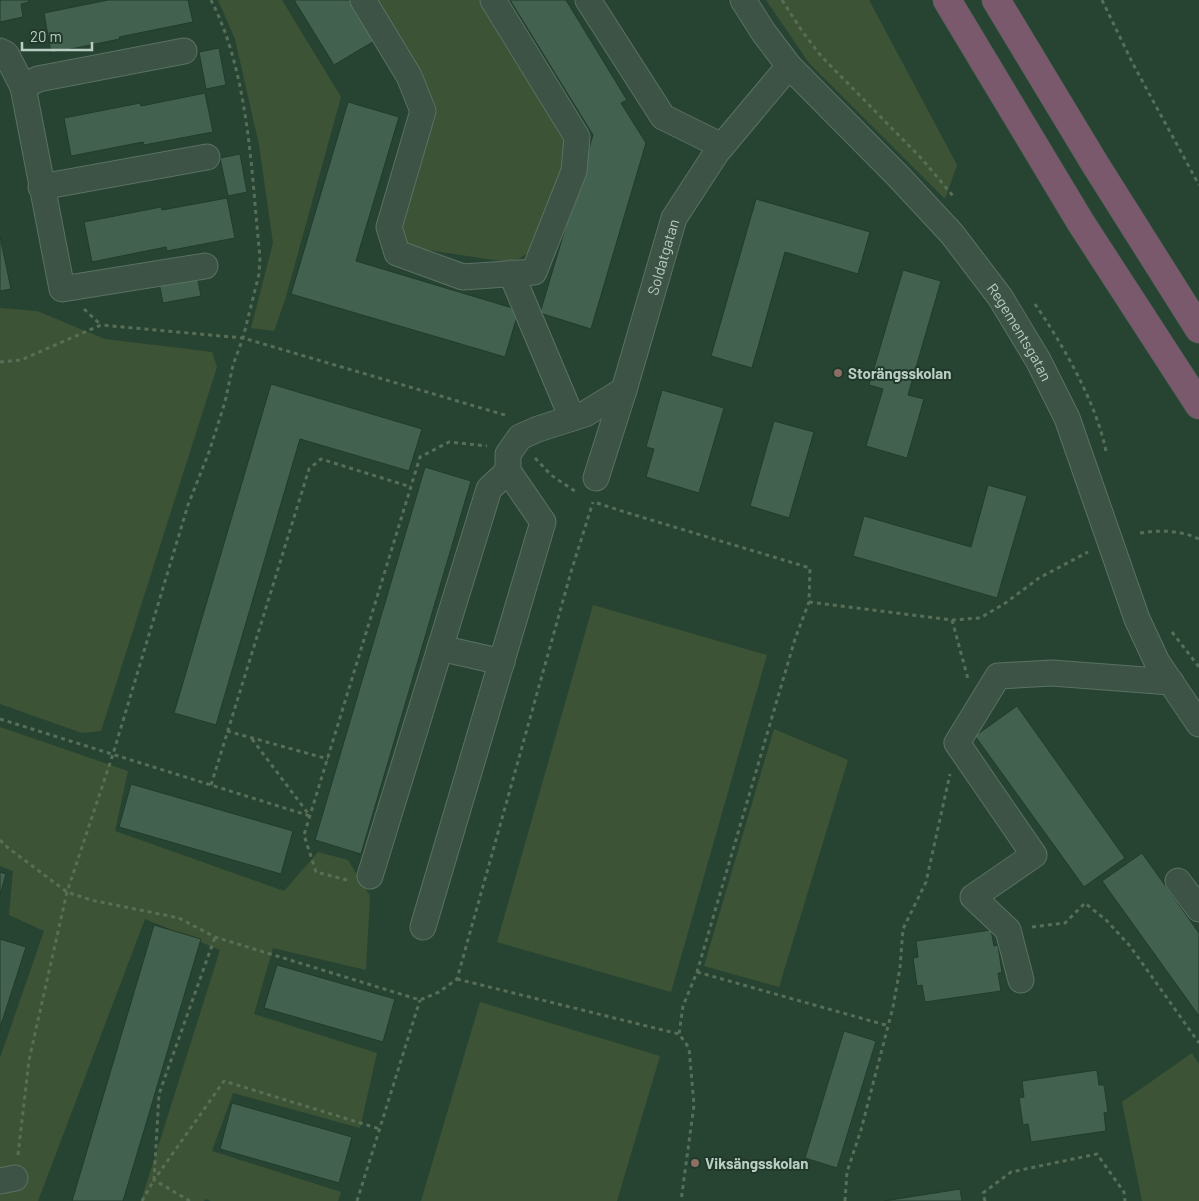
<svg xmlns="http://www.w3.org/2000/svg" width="1199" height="1201" font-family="Barlow,sans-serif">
	<rect width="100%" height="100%" fill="#274433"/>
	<path fill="#3d5335" d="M218,0H282L341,97L285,300L274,331L251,328L273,243L259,145L235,39Z
		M368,0H484L564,131L569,151L532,250L513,263L402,246L395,227L427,106Z
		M766,0H869L957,165L945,199L809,63Z
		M0,308L37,311L105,339L212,352L217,367L101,731L82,733L0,704Z
		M593,605L767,655L671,992L497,942Z
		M0,727L128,771L115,831L284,891L318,852L348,860L370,896L366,970L273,948L254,1014L377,1053L360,1128L233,1093L212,1151L341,1192L338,1201H211L205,1199L204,1201H141L220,950L145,919L38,1201H0V1058L44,931L9,915L13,871L0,866Z
		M774,729L848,760L779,987L704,966Z
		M480,1002L660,1056L617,1201H421Z
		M1192,1053L1199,1064V1201H1142L1122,1102Z"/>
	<path fill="#42614e" stroke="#223b2c" d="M0,0H29V2L21,4L23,17L0,22Z
		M108,0H188L193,22L119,37L120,39L51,53L44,13Z
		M294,0H352L376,40L334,65Z
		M510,0H566L627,100L621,103L646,143L591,329L540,313L593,135Z
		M219,48L226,85L206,89L199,52Z
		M205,93L213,132L144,145L143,142L71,156L64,118L140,103L141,106Z
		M348,102L399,117L356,261L519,310L505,357L291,294Z
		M240,154L247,192L228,196L220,158Z
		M227,198L235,238L167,251L166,247L92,262L84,222L161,207L162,210Z
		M756,199L870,232L858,274L785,252L752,368L711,356Z
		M0,236L11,289L0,291Z
		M903,270L941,281L908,395L924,399L907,458L866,446L883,389L869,385Z
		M197,275L201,296L163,303L159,283Z
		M271,384L422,429L409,471L300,439L216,725L174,713Z
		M662,390L724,408L699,493L646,477L654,449L646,447Z
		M774,421L814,432L789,518L750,506Z
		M425,467L471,481L361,854L315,840Z
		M988,485L1027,496L997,598L853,556L864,516L971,547Z
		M1017,706L1125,858L1084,887L975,736Z
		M131,784L293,831L281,874L119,827Z
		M1142,853L1199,933V1016L1102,881Z
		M0,872L6,874L0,895Z
		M154,925L201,939L123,1201H72Z
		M991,930L994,946L998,945L1002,973H998L1001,991L925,1002L922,985L917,986L913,958L918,957L916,941Z
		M0,939L26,947L0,1028Z
		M277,965L395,999L383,1042L264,1008Z
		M844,1031L876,1041L837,1168L805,1158Z
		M1097,1070L1099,1085H1104L1108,1112L1104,1113L1106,1131L1031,1142L1028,1124L1023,1125L1019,1098L1024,1097L1022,1081Z
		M232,1103L352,1137L339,1183L220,1149Z
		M960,1189L962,1201H884Z"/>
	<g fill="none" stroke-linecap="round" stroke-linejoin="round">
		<defs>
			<g id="minor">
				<path d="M363,0L409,76L423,111L389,227L397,253L463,277L534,272L574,171L577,137L493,0"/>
				<path d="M588,0L663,117L722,146"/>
				<path id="s1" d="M743,0L764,33L789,66L899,177L952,234L1000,297L1038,360L1067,418L1137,619L1157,662L1199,724"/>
				<path d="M0,51L6,54L23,87L62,289L205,266"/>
				<path d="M23,87L38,79L184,51"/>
				<path d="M41,187L207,157"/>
				<path d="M511,273L572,418"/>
				<path id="s2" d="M596,478L624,390L674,218L717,152L789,66"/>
				<path d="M440,648L502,662"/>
				<path d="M370,876L489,489L508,471"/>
				<path d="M1178,881L1199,909"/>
				<path d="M423,927L543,522L508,471V454L520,437L538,429L585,414L624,390"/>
				<path d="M1021,980L1008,930L973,897L1034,855L957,743L998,676L1052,673L1171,682"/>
				<path d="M0,1181L15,1178"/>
			</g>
			<path id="highway" d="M947,0L1081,223L1199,405
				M996,0L1095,164L1199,329"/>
		</defs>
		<use href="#minor" stroke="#5a7163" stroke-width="27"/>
		<use href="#highway" stroke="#465e50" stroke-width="29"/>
		<path stroke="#586e57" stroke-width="3" stroke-dasharray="4 4" stroke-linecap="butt" d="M782,0L802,31L821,56L922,159L953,196
			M1102,0L1133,64L1199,185
			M1035,304C1063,345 1096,402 1106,451
			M84,309L101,325
			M0,362L21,360L101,325L243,338L505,415L506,418
			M535,458L551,475L576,492
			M597,503L628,513L810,568L809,602L795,639L697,972L683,1006L679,1034
			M1140,533C1160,530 1180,530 1199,539
			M809,602L952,620L980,618L1004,604L1039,578L1088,552
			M952,620L968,679
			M1172,632L1199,667
			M0,719L310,816
			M227,731L328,759
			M252,739L310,816
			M211,785L309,469L321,459L411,487
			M0,840L7,847L67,892L91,900L179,918L215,937L420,1000L439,992L457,979L571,572L593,502
			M347,880L316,872L304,835L420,457L449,442L487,446
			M1032,927L1065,923L1085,903L1106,920L1130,946L1199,1043
			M697,972L889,1026
			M457,979L679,1034L689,1048L694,1105L681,1201
			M18,1155L29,1060L67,892L113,754L188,505L209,452L225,402L233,365L243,338L259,274L260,257C251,174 250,76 211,0
			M142,1201L154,1180L159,1094L215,937
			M190,1201L154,1180L224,1081L380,1129
			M357,1201L420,1000
			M845,1201L847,1172L861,1130L893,1007L900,968L903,929L926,882L950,774
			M985,1201L983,1193L1011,1172L1097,1154L1124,1192L1125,1201"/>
		<use href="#minor" stroke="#3c5345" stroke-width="25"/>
		<use href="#highway" stroke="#79596b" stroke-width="28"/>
	</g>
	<g fill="#8d6e63" stroke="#20392a" stroke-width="2">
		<circle cx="838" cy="373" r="5"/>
		<circle cx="695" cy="1163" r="5"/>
	</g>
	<g text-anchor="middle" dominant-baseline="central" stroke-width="4" stroke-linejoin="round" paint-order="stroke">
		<g font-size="15" fill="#b9cdc2" stroke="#20392a">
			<text stroke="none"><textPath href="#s2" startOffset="231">Soldatgatan</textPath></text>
			<text stroke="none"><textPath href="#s1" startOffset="434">Regementsgatan</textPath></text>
		</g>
		<g font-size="15" font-weight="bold" fill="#b9cdc2" stroke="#20392a" text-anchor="start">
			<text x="848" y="373">Storängsskolan</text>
			<text x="705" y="1163">Viksängsskolan</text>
		</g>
	</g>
	<path d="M22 42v8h70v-8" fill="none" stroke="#b9cdc2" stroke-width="2.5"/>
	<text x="30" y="42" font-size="15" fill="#b9cdc2" stroke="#20392a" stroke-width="4" paint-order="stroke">20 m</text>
</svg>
